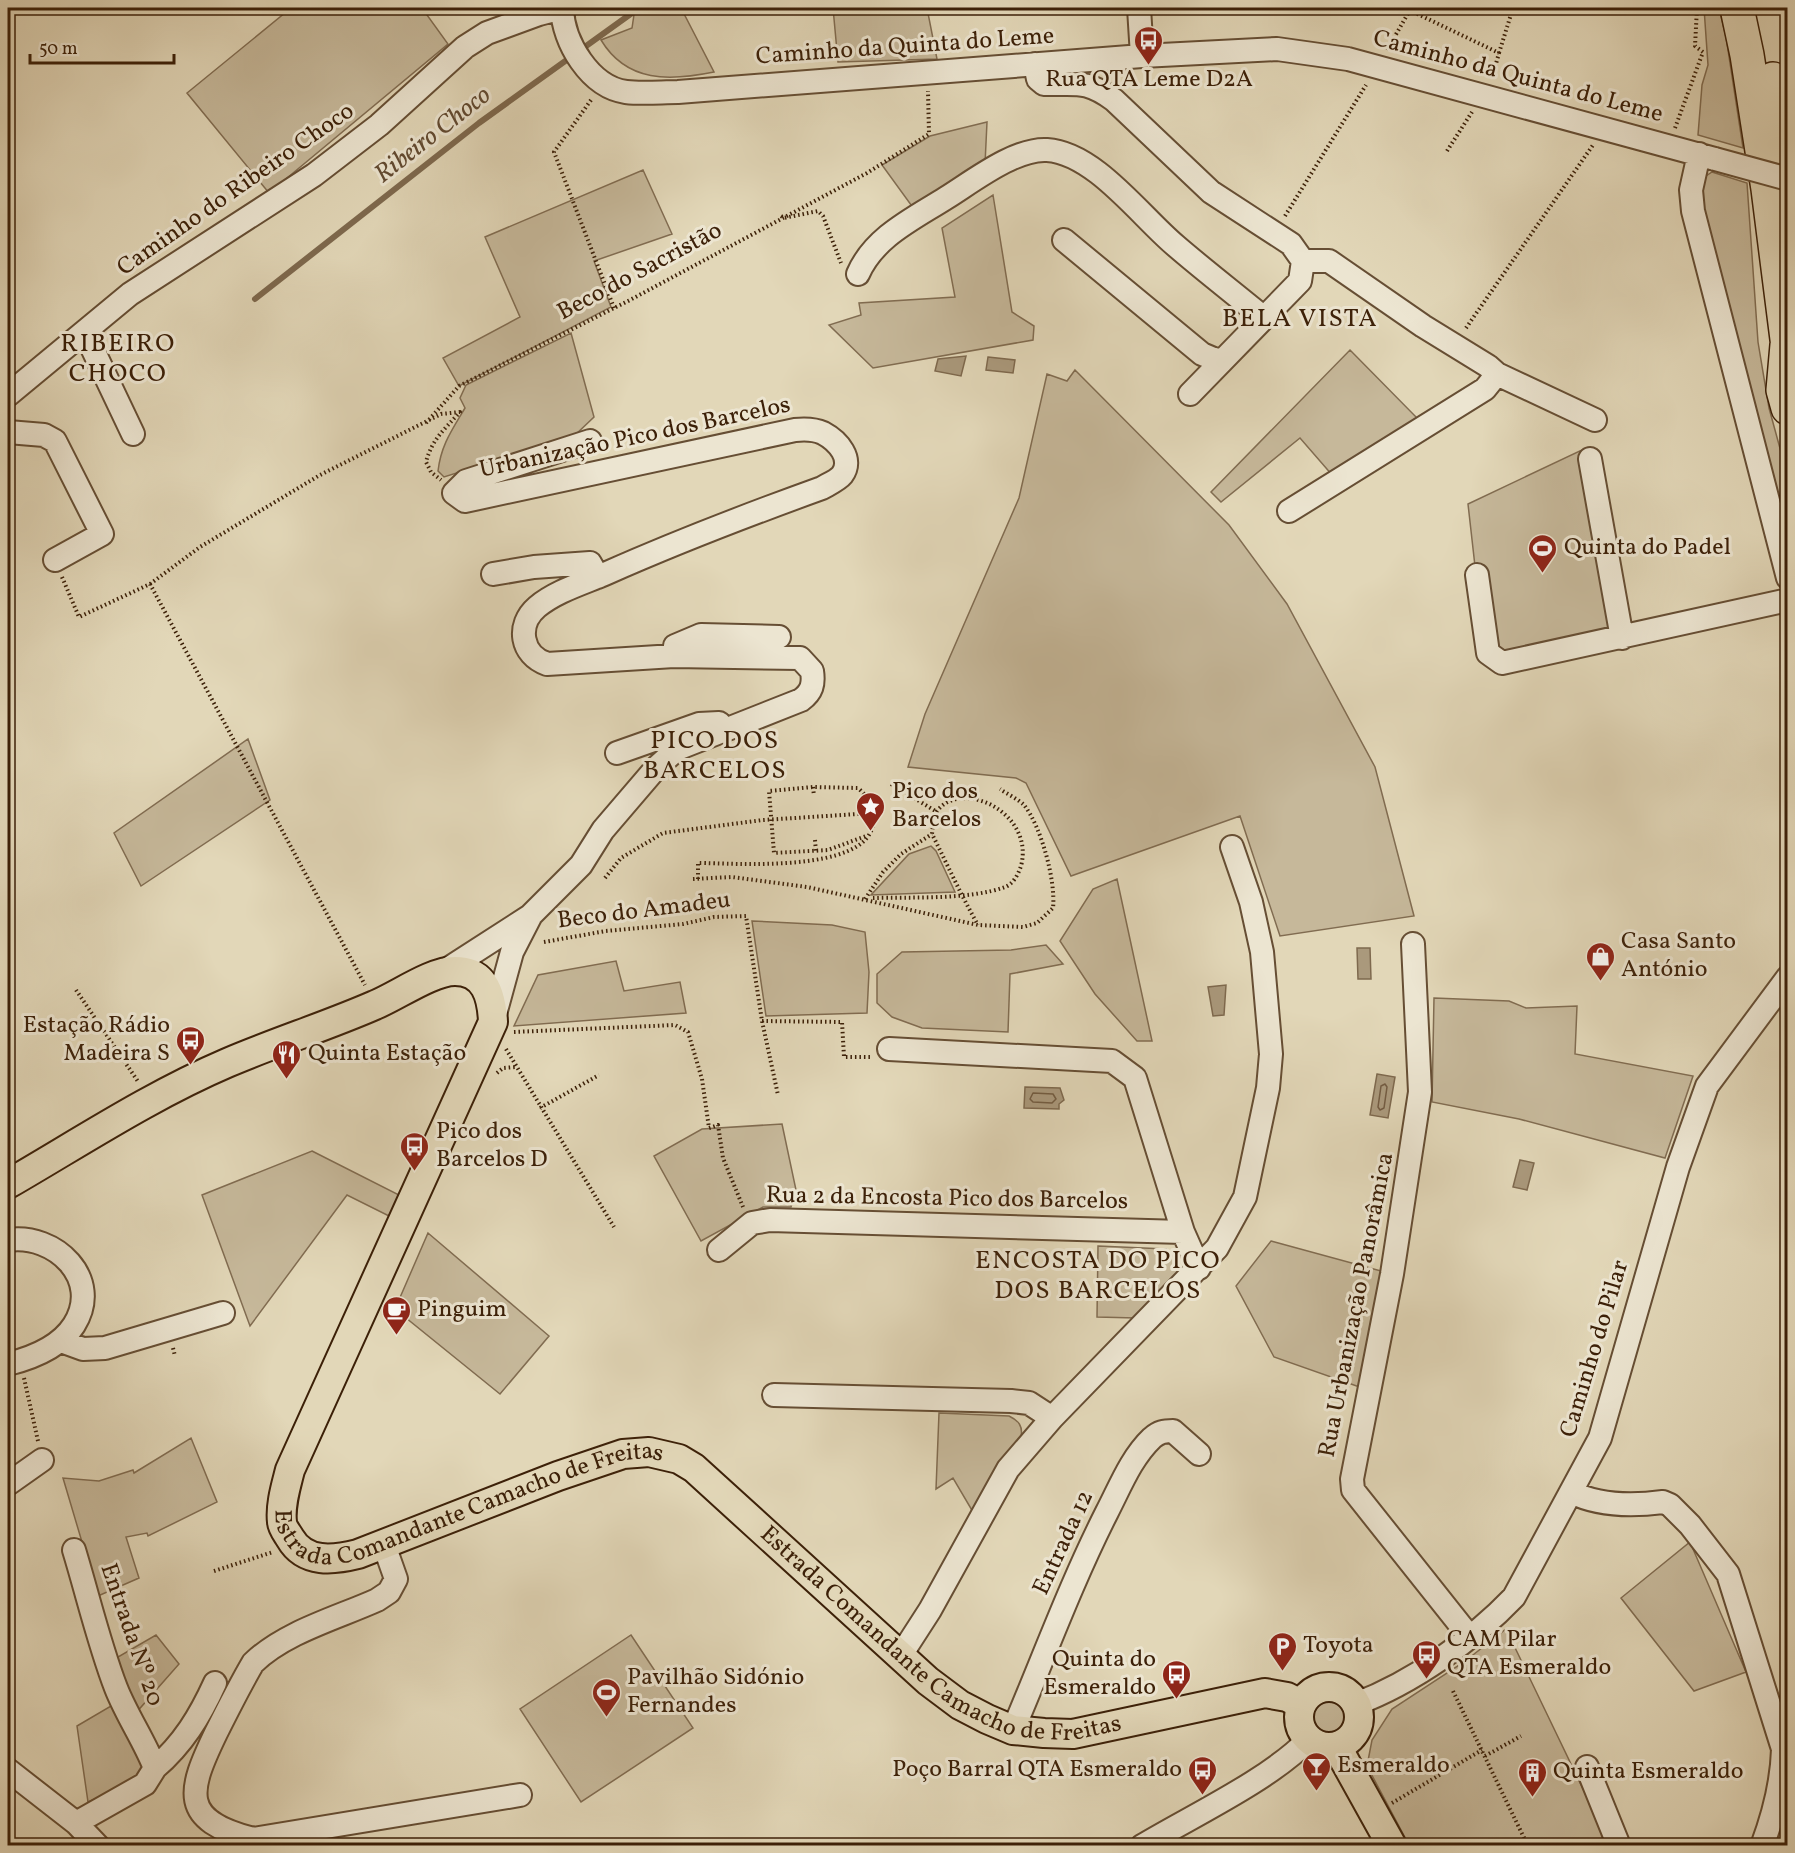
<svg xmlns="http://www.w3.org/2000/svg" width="1795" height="1853" font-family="Vollkorn,serif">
	<rect width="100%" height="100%" fill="#e2d7b8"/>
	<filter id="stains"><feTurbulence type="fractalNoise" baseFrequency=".00333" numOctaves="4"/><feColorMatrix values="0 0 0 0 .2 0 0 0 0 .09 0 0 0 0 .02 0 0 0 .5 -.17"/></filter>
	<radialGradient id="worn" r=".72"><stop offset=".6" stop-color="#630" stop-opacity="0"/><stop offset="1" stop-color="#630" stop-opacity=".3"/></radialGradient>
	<path fill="#c6b89a" stroke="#816c51" stroke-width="1.5" d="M291,8H422L448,44L269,193L187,93Z
		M635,8H681L714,72C670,81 627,83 601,40L632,28Z
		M833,8H927L937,59L838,62Z
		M1704,8H1719L1726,37L1743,148L1698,135L1702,85L1708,65Z
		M987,122L985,164L914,209L882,165L930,136Z
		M643,170L672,234L594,261L611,307L459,386L443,358L520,317L485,237Z
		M1712,172L1747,183L1758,342L1769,408L1787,474V545L1701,196L1706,176Z
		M993,195L1012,312L1034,326L1033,340L873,368L829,325L861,315L859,303L955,297L942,228Z
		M571,333L594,417L574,436L444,477L438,471C441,445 452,430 465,408L460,398L466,385Z
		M1350,350L1420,421L1333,476L1300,438L1221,502L1211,492Z
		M1075,370L1229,525L1287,604L1375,767L1414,916L1280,936L1240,816L1071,876L1026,783L1016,778L908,767L925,714L1019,498L1047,374L1067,381Z
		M1586,448L1623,644L1486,664L1468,504Z
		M248,739L270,800L141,886L114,833Z
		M931,846L936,851L955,892L871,895L909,854Z
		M1117,879L1152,1041H1137L1095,994L1060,941L1093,889Z
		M752,921L832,925L865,932L869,972L867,1013L766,1016Z
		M1046,945L1063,964L1010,974L1008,1032L922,1028L892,1017L877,1003V974L902,952L1011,950Z
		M616,961L624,991L680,982L686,1013L514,1026L538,975Z
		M1434,998L1509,1001L1526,1008L1577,1006L1575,1054L1693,1076L1665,1158L1519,1119L1432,1102Z
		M782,1124L796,1190L791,1207H763L701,1241L654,1156L702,1129Z
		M312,1151L401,1196L389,1216L347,1195L250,1326L202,1195Z
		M428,1233L549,1336L500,1394L395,1309Z
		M1271,1241L1392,1274L1368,1390L1274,1357L1236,1286Z
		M1098,1246L1166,1249L1178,1262L1177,1275L1136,1318L1097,1317Z
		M939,1413L1009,1416C1019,1421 1023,1426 1021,1437L973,1512L953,1478L936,1489Z
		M191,1438L217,1502L148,1536L147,1533L126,1537L139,1578L98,1596L63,1478L99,1481L133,1470L134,1473Z
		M1690,1542L1746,1672L1694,1691L1621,1598Z
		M1506,1629L1610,1845H1409L1367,1766L1372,1740L1392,1709L1464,1662Z
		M156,1635L179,1664L134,1715L111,1661Z
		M631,1635L693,1728L581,1802L520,1709Z
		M1308 1716a20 20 0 1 1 40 0a20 20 0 1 1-40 0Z
		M116,1703L145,1772L138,1781L88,1802L77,1726Z"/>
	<path fill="#aa997c" stroke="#7e694e" stroke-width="1.5" d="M966,356L961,376L935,371L938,359Z
		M988,357L1015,360L1013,373L986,370Z
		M1357,948H1370L1371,979H1358Z
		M1226,985L1224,1015L1213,1016L1208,987Z
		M1377,1074L1395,1077L1388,1118L1370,1115Z
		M1025,1087L1060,1088L1064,1100L1059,1104V1109L1024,1108Z
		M1520,1160L1534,1163L1527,1190L1513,1187Z"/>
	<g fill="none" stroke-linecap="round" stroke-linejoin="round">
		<path stroke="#735c42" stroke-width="1.5" d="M1385,1084L1387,1087L1384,1108L1380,1110L1378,1107L1381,1086Z
			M1033,1093L1053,1094L1056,1099L1052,1103L1033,1102L1030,1099Z"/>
		<path stroke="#7e694e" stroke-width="6" d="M255,299L479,123L639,8"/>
		<defs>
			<path id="minor" d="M562,8C563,42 590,87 626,92C643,94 662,92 678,92L1142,56L1277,49L1348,59L1715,159
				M1139,8L1142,56
				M1035,64L1038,79L1044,84C1077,85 1085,79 1114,100L1211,192L1291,244L1303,261L1300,281L1190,394
				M1699,154L1691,190L1693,211L1788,578
				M1064,240L1202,354L1216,360L1223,359
				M1303,261H1329L1423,326L1488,366L1497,374L1595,420
				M858,274C874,237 913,219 946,198C972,182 1015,148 1047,150C1095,153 1141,217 1176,246C1205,271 1235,294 1264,318
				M85,333L133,434
				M8,395L130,294L314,175L379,125L465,47L487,33L539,14L562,8
				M8,432L44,435L55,441L102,534L55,560
				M1590,459L1622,638
				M1289,511L1485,389L1497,374
				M493,574L534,567L590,563L598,577
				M1477,575L1488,653L1502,663L1788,600
				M674,656L675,646L701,635L779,637
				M617,753L699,724L719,723
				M1413,944L1420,1092L1392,1274L1352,1479L1353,1490L1469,1636
				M440,974L530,916L581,865L603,830L656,768L677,749L801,700C812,692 814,684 812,671L800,658L674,656L547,664C521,655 516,625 537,607C556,591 584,583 607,573C677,542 750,514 822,488C829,484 838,480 842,475C854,459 838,441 823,433C814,429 804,429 795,430L465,501L454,493L466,481L590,441
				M494,1018L512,952L530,917
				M889,1049L1112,1061L1135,1078L1183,1232L1199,1268
				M8,1240C55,1233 103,1279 74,1325C60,1347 32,1358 8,1364
				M719,1250L752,1223L770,1220L1183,1232
				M61,1341L83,1349L105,1348L223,1313
				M774,1395L1011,1401L1029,1403L1052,1418
				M8,1484L42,1460
				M1571,1492C1599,1506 1633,1506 1663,1502L1670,1505L1690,1525L1728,1574L1783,1749C1782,1784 1774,1814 1762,1846
				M384,1545L396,1579L389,1592L377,1600C337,1618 285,1632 253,1663C240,1685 228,1709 216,1733C188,1791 179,1820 253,1839L520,1795
				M74,1550C88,1596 99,1644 116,1688C127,1716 144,1740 155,1768L145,1784L76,1823
				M901,1655L930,1610L1008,1469L1052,1418L1217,1248L1245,1197L1268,1088L1271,1054L1262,952L1251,902L1232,847
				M1356,1704C1412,1683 1473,1640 1514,1597L1600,1438L1678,1167L1707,1086L1788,977
				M1013,1730C1044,1657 1071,1583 1107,1512C1120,1487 1131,1458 1152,1438C1159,1432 1164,1431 1173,1431L1199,1454
				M1587,1767L1619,1846
				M155,1768C183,1744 200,1716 215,1683
				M8,1770L76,1823L98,1846
				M1142,1846C1192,1816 1269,1780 1308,1740"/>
			<g id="major">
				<path id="s1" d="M8,1184C79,1143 150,1096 227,1063C276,1042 327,1026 375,1005C397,996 432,971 455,971C486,971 492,998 493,1022L290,1470C286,1486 280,1505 282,1522C282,1527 287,1533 290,1538C305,1564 334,1560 358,1554L558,1476L623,1454L649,1452L679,1459L694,1468L928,1681L960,1705L987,1719L1013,1730L1044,1733L1073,1734L1265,1693L1287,1697L1301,1704"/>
				<circle cx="1329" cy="1717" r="30"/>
				<path d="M1337,1747L1392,1846"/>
			</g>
			<path id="highway" d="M1737,8L1747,55L1768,189L1788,347
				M1773,79L1788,159
				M1787,345L1783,390L1788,408"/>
		</defs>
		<use href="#minor" stroke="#664e34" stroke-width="26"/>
		<use href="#major" stroke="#3c2008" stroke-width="32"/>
		<use href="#highway" stroke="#3c2008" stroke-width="36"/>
		<path stroke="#3c2008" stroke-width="4" stroke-dasharray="1.5 3" stroke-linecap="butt" d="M1405,8L1499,53L1492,78
			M1387,50L1410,10
			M1499,53L1513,8
			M591,100L554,152L614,308
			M1675,128L1703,52L1695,46L1697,8
			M1447,151L1472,112
			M781,216L784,218L818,211L823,216L841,263
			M1285,216L1366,85
			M1466,328L1593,145
			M426,423L459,386L630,300L867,173L929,134L928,91
			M62,577L79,617L150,584L365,985
			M150,584L200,547L320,475L441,414L460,412C445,429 432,439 426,462L431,472L441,480
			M891,784L937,812
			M813,787L814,796
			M815,840L816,852
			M605,878L621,858L663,833L763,820L874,813
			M693,879L732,877L807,887L978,925L1023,927L1037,923L1053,908C1056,881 1041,826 1024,805C1018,799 1007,794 1000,789
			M698,879V863C733,863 866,874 873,824C875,807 870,799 858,788L813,787L769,791L774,853L828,850L866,836
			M873,898C910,897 970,900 1005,887C1013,884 1018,875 1021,866C1035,813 962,778 937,811C933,818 933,826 932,834C947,864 961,895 978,925
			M865,899L883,872L901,854L932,834
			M544,942L606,931L683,924L714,917L746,916L762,1021L778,1095
			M76,990L139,1083
			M762,1021L842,1022L844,1057H872
			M514,1032L675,1025L688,1032L702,1079L709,1128L718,1125L723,1158L743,1207
			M506,1049L614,1227
			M497,1073L503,1068L515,1067
			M540,1108L599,1075
			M173,1348L175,1356
			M24,1378L38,1441
			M214,1571L273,1552
			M1453,1691L1528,1846
			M1485,1756L1521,1736
			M1392,1803L1482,1750"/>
		<use href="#minor" stroke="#ece5d1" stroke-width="22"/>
		<use href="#major" stroke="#e2d7b8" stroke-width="28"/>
		<use href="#highway" stroke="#e2d7b8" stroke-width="33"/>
		<defs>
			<path id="minor-bridge" d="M1715,159L1788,179"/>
		</defs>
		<use href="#minor-bridge" stroke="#664e34" stroke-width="26" stroke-linecap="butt"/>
		<use href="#minor-bridge" stroke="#ece5d1" stroke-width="22"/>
	</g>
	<defs>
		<symbol id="bus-pin" viewBox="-11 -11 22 30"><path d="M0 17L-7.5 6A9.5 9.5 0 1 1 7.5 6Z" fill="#8f2418" stroke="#ece5d1"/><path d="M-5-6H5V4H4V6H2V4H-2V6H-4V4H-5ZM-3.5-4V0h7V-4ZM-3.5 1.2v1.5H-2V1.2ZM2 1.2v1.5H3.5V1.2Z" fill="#fff"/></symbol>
		<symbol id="stadium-pin" viewBox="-11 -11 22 30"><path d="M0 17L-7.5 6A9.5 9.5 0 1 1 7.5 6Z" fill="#8f2418" stroke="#ece5d1"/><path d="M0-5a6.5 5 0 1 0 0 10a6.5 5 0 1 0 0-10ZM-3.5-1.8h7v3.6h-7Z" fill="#fff"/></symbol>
		<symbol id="sight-pin" viewBox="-11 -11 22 30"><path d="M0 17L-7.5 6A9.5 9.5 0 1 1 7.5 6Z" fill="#8f2418" stroke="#ece5d1"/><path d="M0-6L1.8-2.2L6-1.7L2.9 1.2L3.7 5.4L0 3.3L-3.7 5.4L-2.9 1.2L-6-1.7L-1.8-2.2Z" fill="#fff"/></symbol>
		<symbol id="shop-pin" viewBox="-11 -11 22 30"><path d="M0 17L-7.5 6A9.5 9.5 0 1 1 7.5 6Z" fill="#8f2418" stroke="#ece5d1"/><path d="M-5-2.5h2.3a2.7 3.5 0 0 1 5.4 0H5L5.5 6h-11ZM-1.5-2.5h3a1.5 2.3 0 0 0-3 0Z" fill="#fff"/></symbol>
		<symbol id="restaurant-pin" viewBox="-11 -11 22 30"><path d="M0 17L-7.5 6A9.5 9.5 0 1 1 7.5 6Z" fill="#8f2418" stroke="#ece5d1"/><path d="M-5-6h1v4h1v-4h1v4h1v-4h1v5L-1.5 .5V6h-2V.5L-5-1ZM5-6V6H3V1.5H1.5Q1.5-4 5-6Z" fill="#fff"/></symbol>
		<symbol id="cafe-pin" viewBox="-11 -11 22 30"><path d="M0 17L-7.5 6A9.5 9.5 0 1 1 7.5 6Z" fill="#8f2418" stroke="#ece5d1"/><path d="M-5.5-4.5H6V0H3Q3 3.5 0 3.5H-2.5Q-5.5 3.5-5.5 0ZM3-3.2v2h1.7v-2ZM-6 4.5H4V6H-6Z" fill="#fff"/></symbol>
		<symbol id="parking-pin" viewBox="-11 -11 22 30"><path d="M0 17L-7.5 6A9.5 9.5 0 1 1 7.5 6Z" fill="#8f2418" stroke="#ece5d1"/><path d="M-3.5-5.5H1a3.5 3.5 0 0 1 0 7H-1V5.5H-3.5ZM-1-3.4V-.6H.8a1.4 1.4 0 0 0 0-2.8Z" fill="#fff"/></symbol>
		<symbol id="bar-pin" viewBox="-11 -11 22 30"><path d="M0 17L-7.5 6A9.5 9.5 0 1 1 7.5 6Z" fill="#8f2418" stroke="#ece5d1"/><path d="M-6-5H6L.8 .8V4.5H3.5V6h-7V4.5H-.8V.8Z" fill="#fff"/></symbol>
		<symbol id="building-pin" viewBox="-11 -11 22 30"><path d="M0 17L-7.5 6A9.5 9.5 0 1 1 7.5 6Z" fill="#8f2418" stroke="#ece5d1"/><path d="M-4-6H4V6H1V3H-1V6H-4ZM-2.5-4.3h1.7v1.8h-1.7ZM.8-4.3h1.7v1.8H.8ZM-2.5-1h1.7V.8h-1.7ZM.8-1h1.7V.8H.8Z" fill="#fff"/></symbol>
	</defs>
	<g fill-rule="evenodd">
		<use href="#bus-pin" x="1132" y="24" width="33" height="45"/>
		<use href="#stadium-pin" x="1526" y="532" width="33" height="45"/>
		<use href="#sight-pin" x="854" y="790" width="33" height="45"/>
		<use href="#shop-pin" x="1584" y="940" width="33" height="45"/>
		<use href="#bus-pin" x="174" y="1024" width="33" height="45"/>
		<use href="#restaurant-pin" x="270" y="1038" width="33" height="45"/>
		<use href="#bus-pin" x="398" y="1130" width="33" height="45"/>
		<use href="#cafe-pin" x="380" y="1294" width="33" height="45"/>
		<use href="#parking-pin" x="1266" y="1630" width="33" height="45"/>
		<use href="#bus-pin" x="1410" y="1638" width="33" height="45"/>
		<use href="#bus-pin" x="1160" y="1658" width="33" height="45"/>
		<use href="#stadium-pin" x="590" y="1676" width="33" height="45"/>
		<use href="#bar-pin" x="1300" y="1750" width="33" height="45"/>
		<use href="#bus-pin" x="1186" y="1754" width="33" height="45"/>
		<use href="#building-pin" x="1516" y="1756" width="33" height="45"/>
	</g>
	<g text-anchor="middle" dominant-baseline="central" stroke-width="6" stroke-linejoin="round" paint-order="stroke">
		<g font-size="24" fill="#3c2008" stroke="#ece5d1">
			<text transform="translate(905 47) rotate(-4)">Caminho da Quinta do Leme</text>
			<text transform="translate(1518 77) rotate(15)">Caminho da Quinta do Leme</text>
			<text transform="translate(236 190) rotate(-35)">Caminho do Ribeiro Choco</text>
			<text transform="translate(640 272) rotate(-28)">Beco do Sacristão</text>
			<text transform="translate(635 438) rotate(-12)">Urbanização Pico dos Barcelos</text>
			<text transform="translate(644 911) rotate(-7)">Beco do Amadeu</text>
			<text transform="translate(947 1199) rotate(1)">Rua 2 da Encosta Pico dos Barcelos</text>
			<text transform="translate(1357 1305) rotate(-79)">Rua Urbanização Panorâmica</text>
			<text transform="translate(1595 1349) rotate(-73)">Caminho do Pilar</text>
			<text stroke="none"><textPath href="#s1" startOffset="1316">Estrada Comandante Camacho de Freitas</textPath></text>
			<text transform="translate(1064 1543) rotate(-65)">Entrada 12</text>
			<text stroke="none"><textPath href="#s1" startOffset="1874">Estrada Comandante Camacho de Freitas</textPath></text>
			<text transform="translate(131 1635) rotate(71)">Entrada Nº 20</text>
		</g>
		<g font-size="24" fill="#3c2008" stroke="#ece5d1" text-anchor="start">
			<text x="1149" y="80" text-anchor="middle">Rua QTA Leme D2A</text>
			<text x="1564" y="548">Quinta do Padel</text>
			<text x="892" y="792">Pico dos<tspan x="892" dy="28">Barcelos</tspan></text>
			<text x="1621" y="942">Casa Santo<tspan x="1621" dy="28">António</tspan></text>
			<text x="170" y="1026" text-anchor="end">Estação Rádio<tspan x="170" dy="28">Madeira S</tspan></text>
			<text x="308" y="1054">Quinta Estação</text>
			<text x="436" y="1132">Pico dos<tspan x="436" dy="28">Barcelos D</tspan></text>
			<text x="417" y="1310">Pinguim</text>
			<text x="1447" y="1640">CAM Pilar<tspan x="1447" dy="28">QTA Esmeraldo</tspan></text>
			<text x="1303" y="1646">Toyota</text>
			<text x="1156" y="1660" text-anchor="end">Quinta do<tspan x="1156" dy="28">Esmeraldo</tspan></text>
			<text x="627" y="1678">Pavilhão Sidónio<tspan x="627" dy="28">Fernandes</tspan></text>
			<text x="1337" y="1766">Esmeraldo</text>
			<text x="1182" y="1770" text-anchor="end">Poço Barral QTA Esmeraldo</text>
			<text x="1553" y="1772">Quinta Esmeraldo</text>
		</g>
		<g font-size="26" font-style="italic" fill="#624a31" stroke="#ece5d1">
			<text transform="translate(433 135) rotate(-38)">Ribeiro Choco</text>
		</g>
		<g font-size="26" letter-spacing="1.5" fill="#3c2008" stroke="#ece5d1">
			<text x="1300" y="319">BELA VISTA</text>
			<text x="118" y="344">RIBEIRO<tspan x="118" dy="30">CHOCO</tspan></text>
			<text x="715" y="741">PICO DOS<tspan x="715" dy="30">BARCELOS</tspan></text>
			<text x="1098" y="1261">ENCOSTA DO PICO<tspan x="1098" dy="30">DOS BARCELOS</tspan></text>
		</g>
	</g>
	<rect width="1795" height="1853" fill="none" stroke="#e2d7b8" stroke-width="30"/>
	<rect x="9" y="9" width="1777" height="1835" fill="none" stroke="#3c2008" stroke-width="3"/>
	<rect x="15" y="15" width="1765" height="1823" fill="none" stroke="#3c2008" stroke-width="1.5"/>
	<path d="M30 54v9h144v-9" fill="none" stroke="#3c2008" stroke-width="3"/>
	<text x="39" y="54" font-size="18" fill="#3c2008" stroke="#ece5d1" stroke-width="4.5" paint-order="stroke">50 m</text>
	<rect width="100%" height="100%" filter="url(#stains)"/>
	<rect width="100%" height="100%" fill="url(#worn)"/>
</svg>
